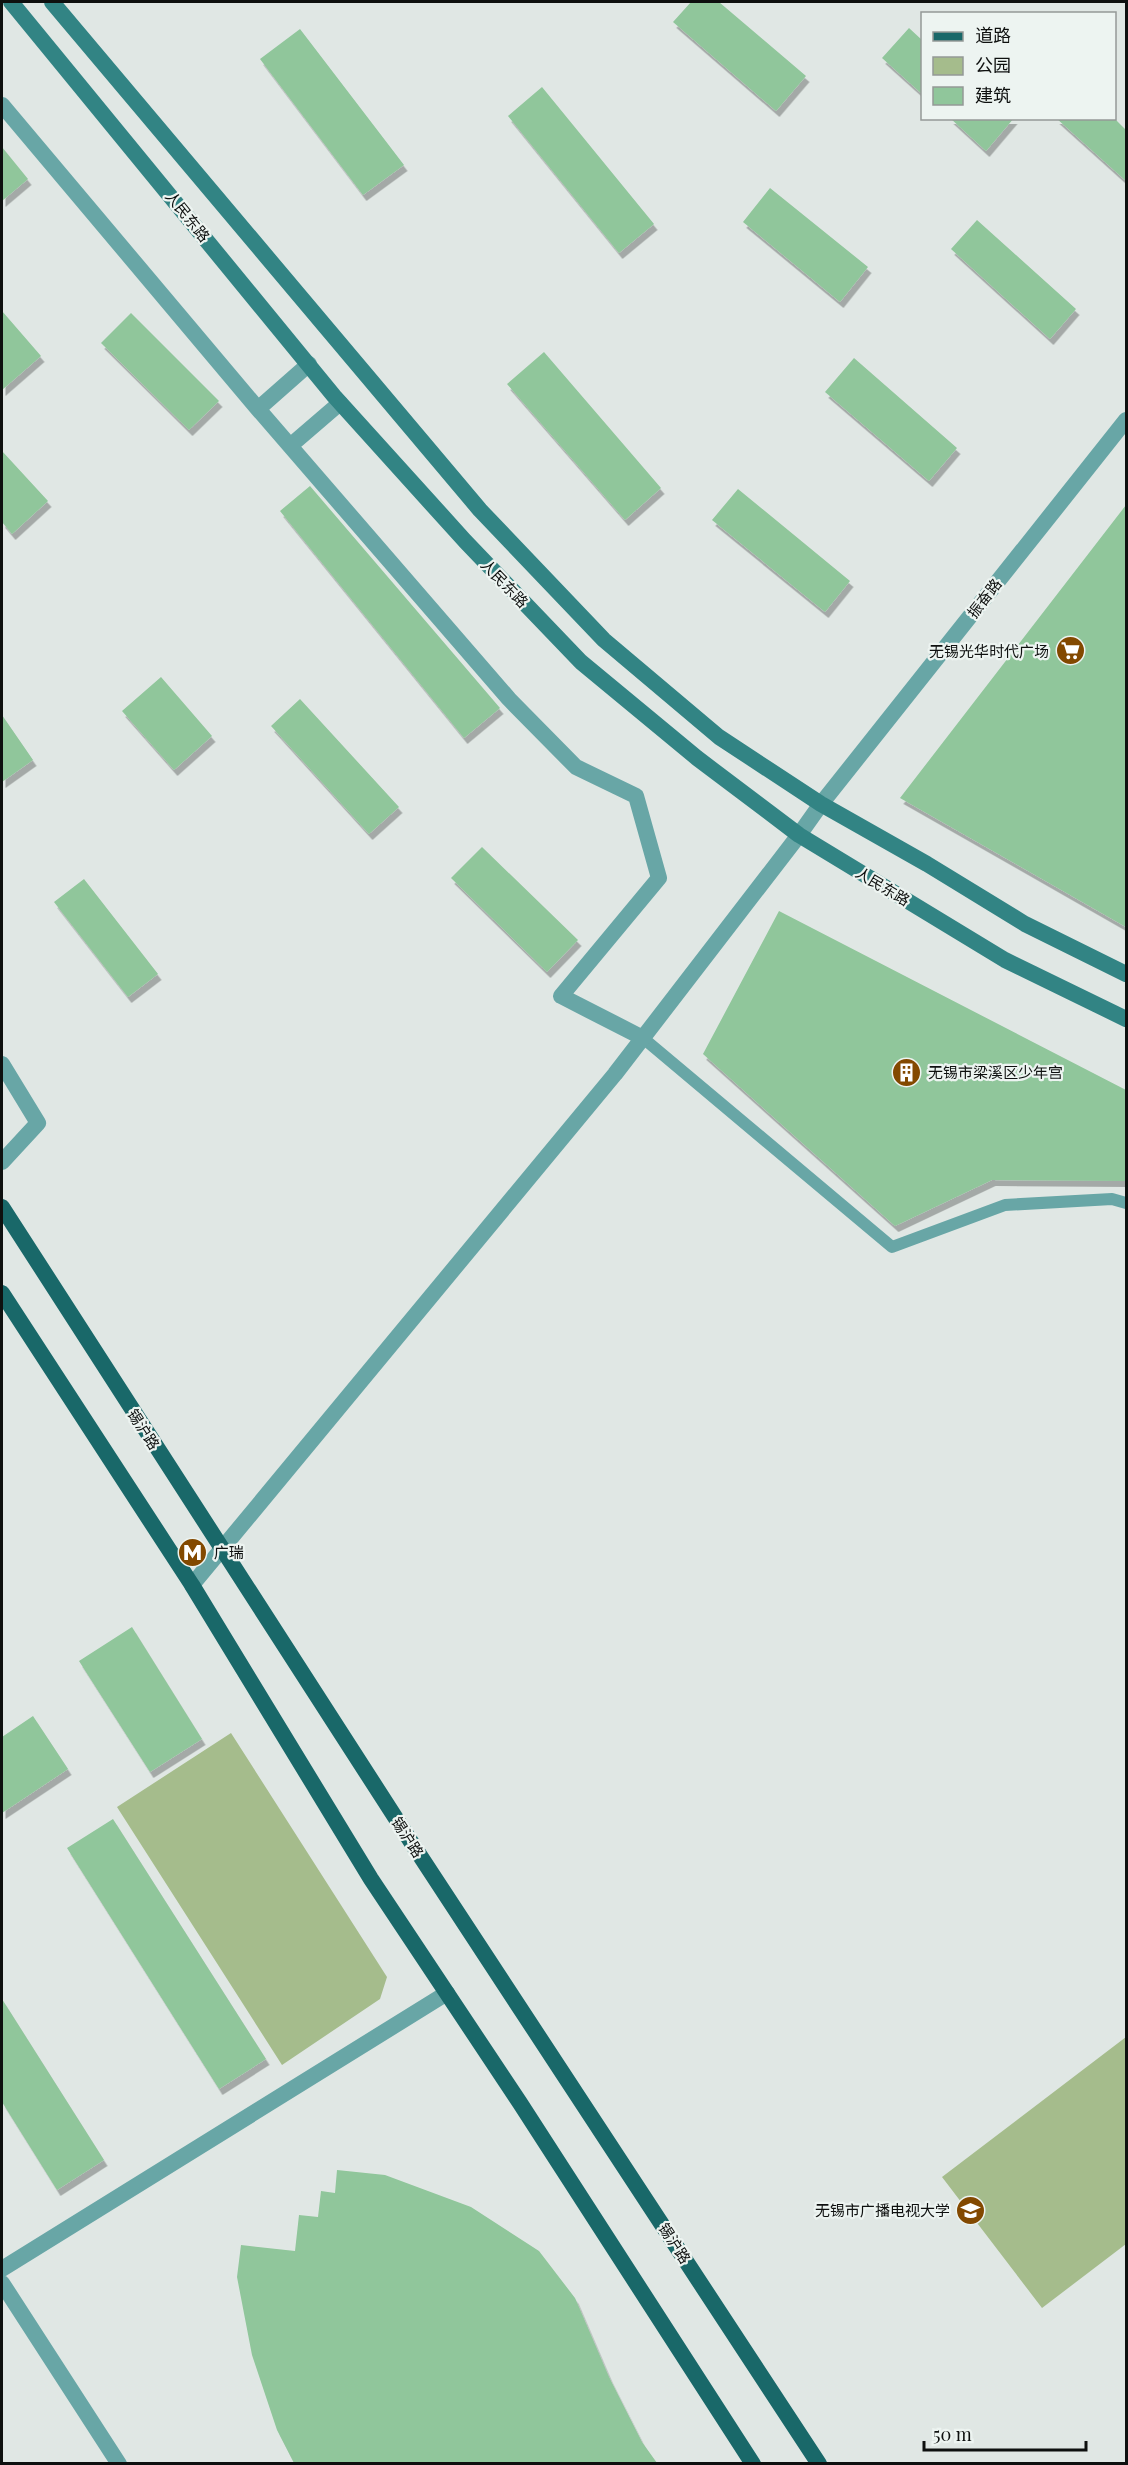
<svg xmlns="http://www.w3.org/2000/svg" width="1128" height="2465" font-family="'Playfair Display','Noto Sans SC',serif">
	<defs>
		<filter id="shadow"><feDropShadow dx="3.5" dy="6" stdDeviation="0" flood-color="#0004"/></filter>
	</defs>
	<rect width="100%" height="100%" fill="#e0e7e4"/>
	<path fill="#a5bc8c" d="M231,1733L387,1977L380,1999L282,2065L117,1807Z
		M1126,2037V2244L1042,2308L942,2177Z"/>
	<path fill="#90c69b" filter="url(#shadow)" d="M691,2H719L806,76L776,111L673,22Z
		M909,28L922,40V94L882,58Z
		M300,29L404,165L363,195L260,59Z
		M542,87L654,224L619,253L508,116Z
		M950,118H1014L986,151Z
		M1056,118H1114L1126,130V181Z
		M2,147L28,179L2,201Z
		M770,188L868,267L840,302L743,222Z
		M977,220L1076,309L1050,339L951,249Z
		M2,311L41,356L2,390Z
		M131,313L219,401L189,430L101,343Z
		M544,352L661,488L625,520L507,384Z
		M854,358L957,448L929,481L825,392Z
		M2,451L48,501L12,534L2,522Z
		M310,486L500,708L464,738L280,511Z
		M738,489L850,581L825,612L712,520Z
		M1126,505V927L900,798Z
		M161,677L212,736L174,770L122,711Z
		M300,699L399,807L369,834L271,726Z
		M2,715L33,760L2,782Z
		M482,847L578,940L547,972L451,878Z
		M84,879L158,974L128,997L54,902Z
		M779,911L1126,1090V1181L992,1180L895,1226L703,1054Z
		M132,1627L202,1739L150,1772L79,1661Z
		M33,1716L68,1769L2,1813V1737Z
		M113,1819L266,2059L219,2089L67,1848Z
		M2,1999L104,2160L57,2190L2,2102Z
		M337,2170L385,2175L471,2207L539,2251L575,2298L609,2377L642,2442L657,2463H294L277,2430L252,2355L237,2277L241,2245L295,2251L299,2215L318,2217L321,2191L335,2193Z"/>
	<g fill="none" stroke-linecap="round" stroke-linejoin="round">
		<path stroke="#68a6a6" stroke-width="12" d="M643,1038L892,1247L1005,1205L1112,1199L1126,1203"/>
		<path stroke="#68a6a6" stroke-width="16" d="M2,105L258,409L509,699L576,767L636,796L659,878L561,996L643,1038
			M258,409L309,364
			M290,446L340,403
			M2,1064L38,1123L2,1162
			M192,1585L615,1074L799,835
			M2,2269L447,1993
			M2,2283L119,2464"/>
		<path stroke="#68a6a6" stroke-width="16" d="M799,835L821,804L1126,420"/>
		<path stroke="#328484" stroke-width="16" d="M11,2L334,396L465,541L581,662L697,758L799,835L1005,960L1126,1019
			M52,2L480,510L604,640L719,737L821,804L927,864L1025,924L1126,974"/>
		<path stroke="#196869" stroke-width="16" d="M2,1207L415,1848L819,2464
			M2,1293L192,1585L371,1879L520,2103L753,2464"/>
	</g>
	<defs>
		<symbol id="supermarket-disc" viewBox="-11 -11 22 22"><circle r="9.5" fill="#834900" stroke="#edf4f1"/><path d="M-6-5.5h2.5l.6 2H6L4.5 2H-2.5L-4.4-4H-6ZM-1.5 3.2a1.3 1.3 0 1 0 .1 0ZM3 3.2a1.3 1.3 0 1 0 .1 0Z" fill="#fff"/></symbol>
		<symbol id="building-disc" viewBox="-11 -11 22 22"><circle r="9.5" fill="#834900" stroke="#edf4f1"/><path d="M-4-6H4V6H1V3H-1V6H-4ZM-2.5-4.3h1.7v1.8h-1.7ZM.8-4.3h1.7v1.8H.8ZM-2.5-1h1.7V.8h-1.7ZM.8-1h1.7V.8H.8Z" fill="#fff"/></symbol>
		<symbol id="metro-disc" viewBox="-11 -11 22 22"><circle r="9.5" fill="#834900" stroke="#edf4f1"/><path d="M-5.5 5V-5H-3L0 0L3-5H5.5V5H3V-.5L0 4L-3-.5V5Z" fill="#fff"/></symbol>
		<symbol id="school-disc" viewBox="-11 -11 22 22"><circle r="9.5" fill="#834900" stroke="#edf4f1"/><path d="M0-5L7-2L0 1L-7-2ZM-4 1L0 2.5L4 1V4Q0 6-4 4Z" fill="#fff"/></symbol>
	</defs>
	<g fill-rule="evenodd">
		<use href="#supermarket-disc" x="1054" y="634" width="33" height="33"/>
		<use href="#building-disc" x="890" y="1056" width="33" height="33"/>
		<use href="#metro-disc" x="176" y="1536" width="33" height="33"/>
		<use href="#school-disc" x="954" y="2194" width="33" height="33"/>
	</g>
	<g text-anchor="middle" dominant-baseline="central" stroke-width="4.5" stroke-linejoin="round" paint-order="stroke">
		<g font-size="15" fill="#0e100f" stroke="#edf4f1">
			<text transform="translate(188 216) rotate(51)">人民东路</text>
			<text transform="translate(505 583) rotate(46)">人民东路</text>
			<text transform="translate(984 598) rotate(-52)">振奋路</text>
			<text transform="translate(883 886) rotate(31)">人民东路</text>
			<text transform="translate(144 1429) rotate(57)">锡沪路</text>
			<text transform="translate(408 1837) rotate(57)">锡沪路</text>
			<text transform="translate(675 2243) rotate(57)">锡沪路</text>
		</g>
		<g font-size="15" fill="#0e100f" stroke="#edf4f1" text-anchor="end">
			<text x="1049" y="651">无锡光华时代广场</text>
			<text x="928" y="1072" text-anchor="start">无锡市梁溪区少年宫</text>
			<text x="214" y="1552" text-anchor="start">广瑞</text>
			<text x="950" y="2210">无锡市广播电视大学</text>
		</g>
	</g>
	<rect width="1128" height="2465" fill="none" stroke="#0e100f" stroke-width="6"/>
	<rect x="921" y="12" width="195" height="108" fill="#edf4f1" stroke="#949997" stroke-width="1.5"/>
	<rect x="933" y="32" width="30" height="9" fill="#196869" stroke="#949997" stroke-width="1.5"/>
	<text x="975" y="42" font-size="18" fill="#0e100f">道路</text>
	<rect x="933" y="57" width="30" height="18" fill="#a5bc8c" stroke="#949997" stroke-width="1.5"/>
	<text x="975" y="72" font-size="18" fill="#0e100f">公园</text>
	<rect x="933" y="87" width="30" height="18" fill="#90c69b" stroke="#949997" stroke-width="1.5"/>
	<text x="975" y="102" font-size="18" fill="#0e100f">建筑</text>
	<path d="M924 2441v9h162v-9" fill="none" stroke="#0e100f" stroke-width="3"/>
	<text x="933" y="2441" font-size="18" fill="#0e100f" stroke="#edf4f1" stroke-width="4.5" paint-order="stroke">50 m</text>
</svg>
